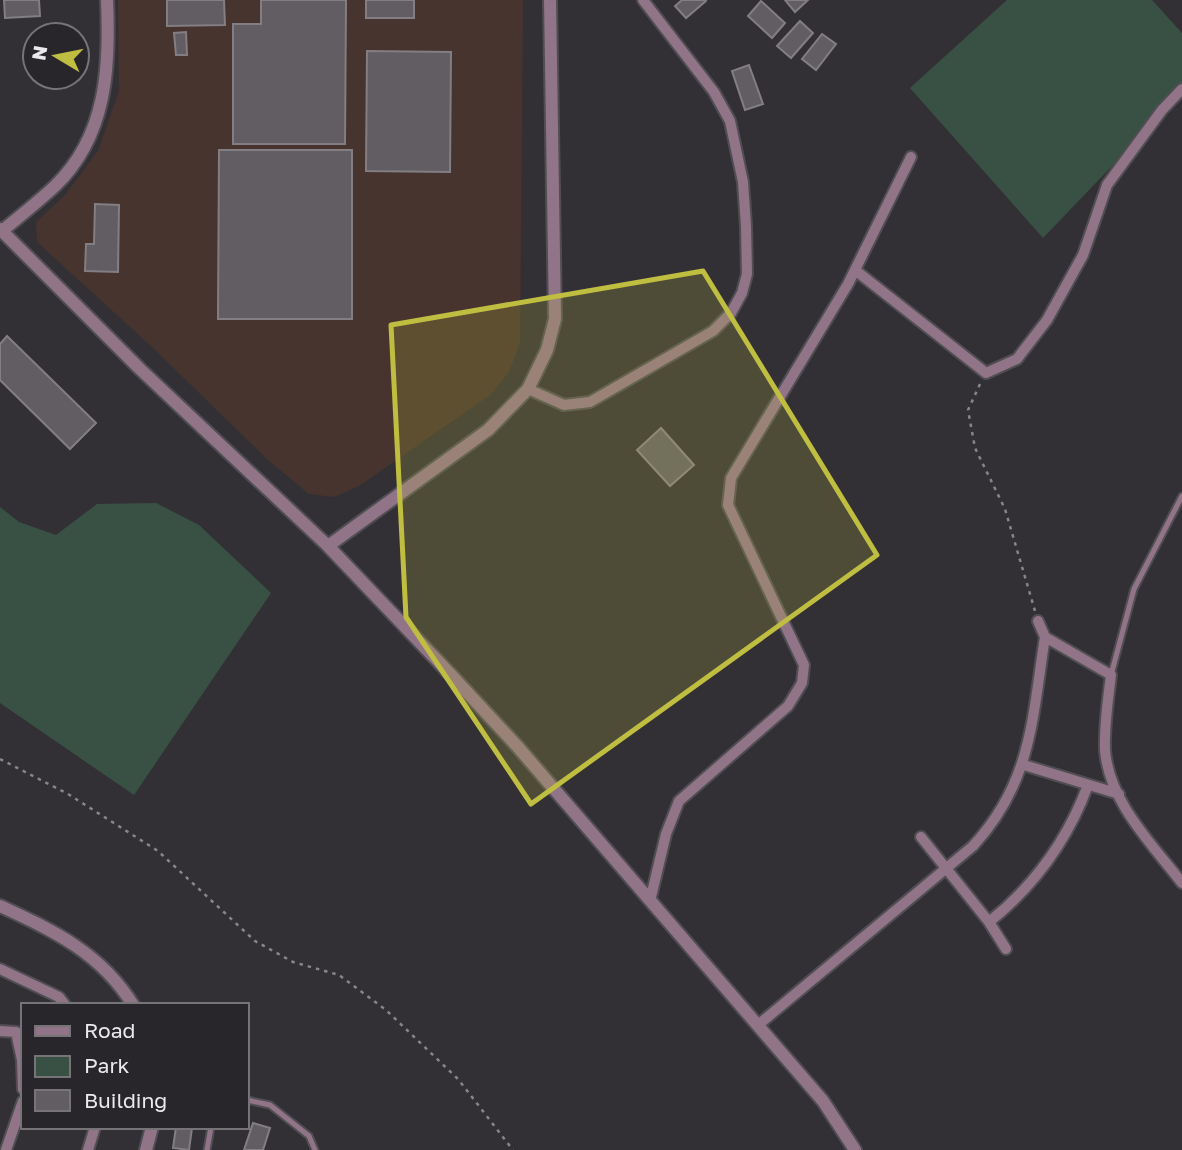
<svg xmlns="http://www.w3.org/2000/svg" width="1182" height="1150" font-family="'Golos Text',sans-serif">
	<rect width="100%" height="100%" fill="#333035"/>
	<path fill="#47342e" d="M118,0H523L520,343L509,372L490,395L359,486L334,497L309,494L267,459L152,347L37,242L36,222L65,195L98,151L119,91Z"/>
	<path fill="#395144" d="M1007,0H1152L1182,33V93L1043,238L910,88Z
		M156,503L199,525L271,593L134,795L0,703V507L19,522L56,535L97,504Z"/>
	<path fill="#615d62" stroke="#827e83" stroke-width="2" d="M4,0H39L40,16L5,18Z
		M167,0H224L225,25L167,26Z
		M261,0H346L345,144H233V24H261Z
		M366,0H414V18H366Z
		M682,0H705L706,1L686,18L675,6Z
		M785,0H808L795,12Z
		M761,1L785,23L772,38L748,16Z
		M800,21L813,33L791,58L777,46Z
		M186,32L187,55H176L174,33Z
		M822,34L836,44L816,70L802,59Z
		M367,51L451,52L450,172L366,171Z
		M749,65L763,104L745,110L732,71Z
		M219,150H352V319H218Z
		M95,204L119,205L118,272L85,271L86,244H94Z
		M7,336L96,423L70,449L0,380V344Z
		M661,428L694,465L670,486L637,450Z
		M253,1123L270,1128L263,1150H244Z
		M176,1127L192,1128L189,1150L173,1148Z"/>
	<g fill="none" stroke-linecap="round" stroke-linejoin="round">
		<defs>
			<path id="service" d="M1111,675L1134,589L1182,496
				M247,1100L270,1105L309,1136L315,1150
				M207,1150L211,1127"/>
			<path id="minor" d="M855,270L986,373L1017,359L1047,320L1083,255L1107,185L1162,110L1182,89
				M528,389L564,405L590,402L713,331L731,313L742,293L747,274L746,226L743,182L730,121L714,92L643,0
				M1038,621L1045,637L1111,675C1108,700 1104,725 1105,750C1109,802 1152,844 1182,883
				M1024,765L1119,794
				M921,837L989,922C1034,886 1068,839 1088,785
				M650,901L666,834L679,801L788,706L802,683L804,665L728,505L731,478L848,284L911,157
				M989,922L1006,949
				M0,969L59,997L65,1005
				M758,1025L973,846C1032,782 1032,719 1045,637
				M0,1031L16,1032L22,1060L23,1089
				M6,1150L23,1101
				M88,1150L95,1127"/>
			<path id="tertiary" d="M0,229L140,369L328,546L452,676L517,746L823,1101L855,1150
				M2,231C20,216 38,202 55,186C107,136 110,67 107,0
				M328,546L488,430L528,389L547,350L555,319L550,0
				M0,906C54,931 101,953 133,1005
				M146,1150L152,1127"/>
		</defs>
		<use href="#service" stroke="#504e52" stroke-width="9"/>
		<use href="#minor" stroke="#504e52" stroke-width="14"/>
		<use href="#tertiary" stroke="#504e52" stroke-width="16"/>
		<path stroke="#88868a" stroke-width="2.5" stroke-dasharray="3.5 5" stroke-linecap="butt" d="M980,384L968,410L975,448L1005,509L1035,611
			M0,759L68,794L158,851L255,941L293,962L339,975L386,1010L458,1079L513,1150"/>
		<use href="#service" stroke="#917488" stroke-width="5"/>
		<use href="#minor" stroke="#917488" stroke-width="10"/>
		<use href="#tertiary" stroke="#917488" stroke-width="12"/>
	</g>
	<path fill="#c0be41" fill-opacity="0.2" stroke="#c0be41" stroke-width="5" stroke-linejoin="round" d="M703,271L877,555L531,804L406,617L391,325Z"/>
	<rect x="21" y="1003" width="228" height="126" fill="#29262b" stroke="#777478" stroke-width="2"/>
	<rect x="35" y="1026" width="35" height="10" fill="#917488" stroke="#777478" stroke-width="2"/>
	<text x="84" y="1038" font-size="21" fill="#ebe9ec">Road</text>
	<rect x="35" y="1056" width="35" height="21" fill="#395144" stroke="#777478" stroke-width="2"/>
	<text x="84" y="1073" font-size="21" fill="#ebe9ec">Park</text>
	<rect x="35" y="1090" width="35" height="21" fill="#615d62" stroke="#777478" stroke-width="2"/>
	<text x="84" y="1108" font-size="21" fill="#ebe9ec">Building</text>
	<g transform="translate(56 56) rotate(280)"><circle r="33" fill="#29262b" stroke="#777478" stroke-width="2"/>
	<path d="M0-5L12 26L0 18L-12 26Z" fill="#c0be41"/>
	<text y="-10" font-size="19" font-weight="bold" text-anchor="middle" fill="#ebe9ec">N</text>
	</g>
</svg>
